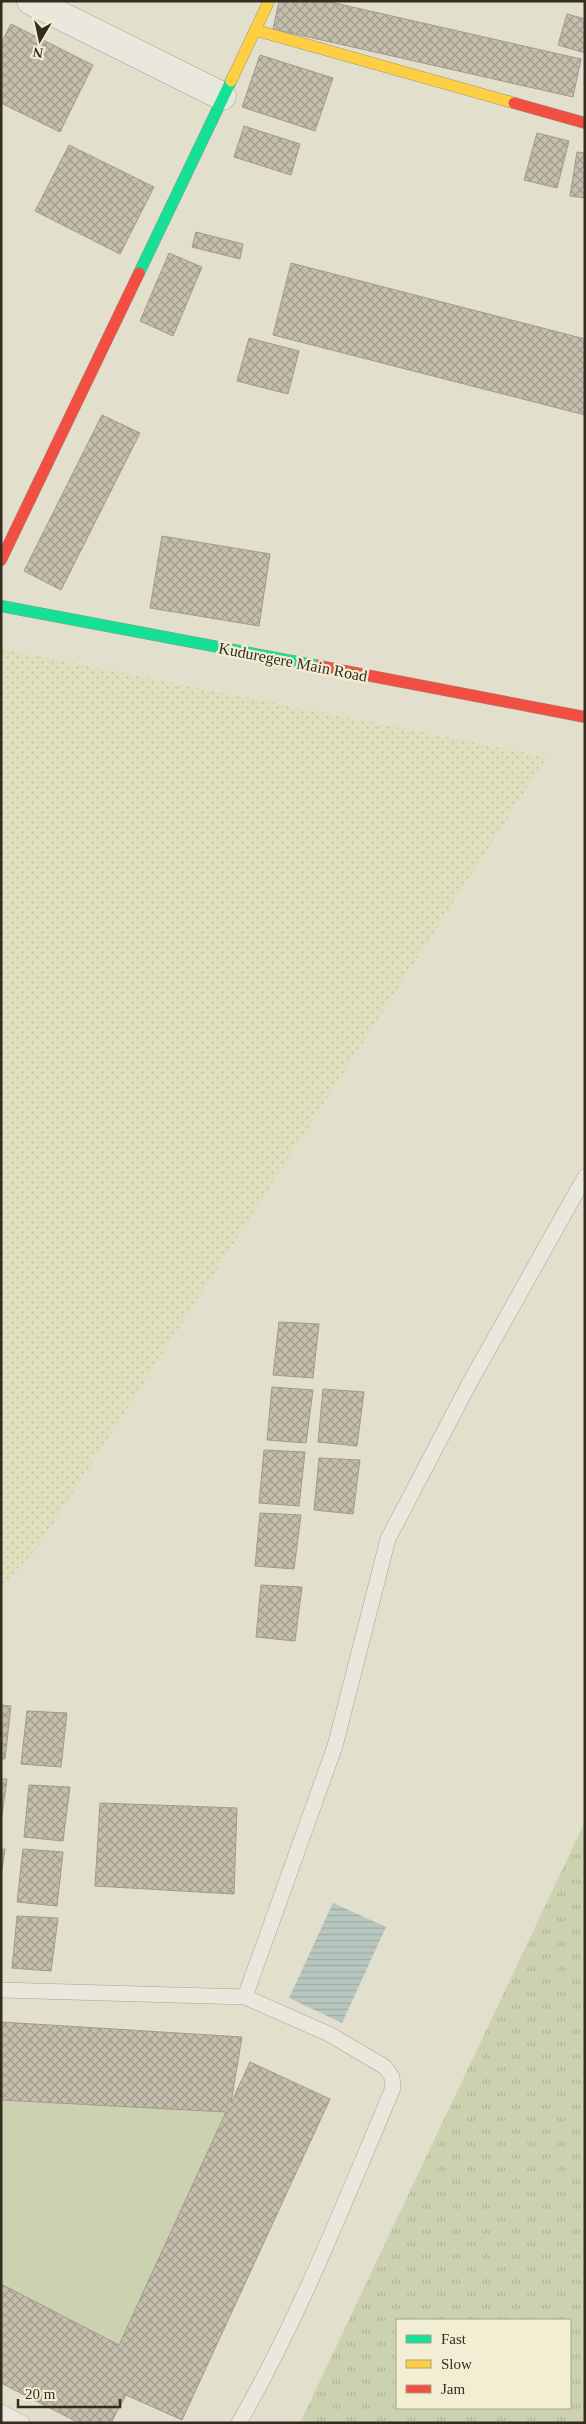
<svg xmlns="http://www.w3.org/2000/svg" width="586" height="2424" font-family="'Times New Roman',serif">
	<defs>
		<pattern id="farmland-dots" width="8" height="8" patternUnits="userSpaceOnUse" patternTransform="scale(1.25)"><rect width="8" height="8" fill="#e0dfbe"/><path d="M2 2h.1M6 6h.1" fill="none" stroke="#c1c0a3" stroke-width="1.8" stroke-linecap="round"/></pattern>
		<pattern id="grass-tufts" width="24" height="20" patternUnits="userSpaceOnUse" patternTransform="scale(1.25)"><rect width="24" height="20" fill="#ccd2b0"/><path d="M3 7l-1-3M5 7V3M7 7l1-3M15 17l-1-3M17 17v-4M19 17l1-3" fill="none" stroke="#b0b597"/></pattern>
		<pattern id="water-rules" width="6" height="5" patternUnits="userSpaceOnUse" patternTransform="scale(1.25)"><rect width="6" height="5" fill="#b7c7bf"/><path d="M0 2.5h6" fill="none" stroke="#9eaba4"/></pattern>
		<pattern id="building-cross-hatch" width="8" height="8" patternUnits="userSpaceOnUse" patternTransform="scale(1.25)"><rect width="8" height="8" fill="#c5bead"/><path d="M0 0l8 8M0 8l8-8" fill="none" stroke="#a19b8c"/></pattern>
	</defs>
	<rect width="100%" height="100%" fill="#e2dfcc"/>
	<path fill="url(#farmland-dots)" d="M2,649L547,757L37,1548L1,1587Z"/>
	<path fill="url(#grass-tufts)" fill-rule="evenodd" d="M585,1821V2423H300L583,1826ZM397,2320H570V2408H397Z"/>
	<path fill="#ccd2b0" d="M1,2100L226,2112L119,2345L1,2284Z"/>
	<path fill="url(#water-rules)" d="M333,1903L386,1927L342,2023L289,1998Z"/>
	<path fill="url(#building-cross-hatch)" stroke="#a19b8c" d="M279,1H326L581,59L573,97L273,29Z
		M567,14L585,19V53L558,45Z
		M11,24L93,65L60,132L1,103V43Z
		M260,55L333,78L315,131L242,107Z
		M244,126L300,144L291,175L234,157Z
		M537,133L569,141L557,188L524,180Z
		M69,145L154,187L120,254L35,211Z
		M577,152L585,153V198L570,196Z
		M196,232L243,244L240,259L192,247Z
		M169,253L202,267L173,336L140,321Z
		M291,263L585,339V415L273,335Z
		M249,338L299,351L288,394L237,381Z
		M102,415L140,433L61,590L24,571Z
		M162,536L270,554L259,626L150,608Z
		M279,1322L319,1324L313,1378L273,1375Z
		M272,1387L313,1390L306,1443L267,1440Z
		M323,1389L364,1392L357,1446L318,1442Z
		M264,1450L305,1452L299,1506L259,1503Z
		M319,1458L360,1460L353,1514L314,1510Z
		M260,1513L301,1515L294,1569L255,1566Z
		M261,1585L302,1587L295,1641L256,1637Z
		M1,1705L11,1706L5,1759H1Z
		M27,1711L67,1713L61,1767L21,1764Z
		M1,1779H7L1,1823Z
		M29,1785L70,1787L63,1841L24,1837Z
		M100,1803L237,1808L234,1894L95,1886Z
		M1,1849H5L1,1877Z
		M23,1849L63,1852L57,1906L17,1902Z
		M17,1916L58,1918L51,1971L12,1968Z
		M1,2022L242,2037L231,2103L250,2062L330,2099L182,2420L126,2395L111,2423H79L1,2383V2284L119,2345L226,2112L1,2100Z"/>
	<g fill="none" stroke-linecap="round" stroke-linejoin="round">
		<defs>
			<path id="lane" d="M1,1990L245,1997L329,2034L385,2067L392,2077L393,2088C345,2201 300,2316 239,2423
				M245,1997L335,1746L388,1539L469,1384L585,1177
				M1,2412L22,2423"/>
			<path id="street" d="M31,1L222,96"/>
			<path id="fast" d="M139,273L231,81
				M1,606L319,666"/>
			<path id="slow" d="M255,30L514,103
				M231,81L269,1"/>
			<path id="jam" d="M514,103L585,123
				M1,560L139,273
				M319,666L585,717"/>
		</defs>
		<use href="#lane" stroke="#a7a396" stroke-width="16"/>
		<use href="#street" stroke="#a7a396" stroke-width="29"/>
		<use href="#fast" stroke="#969385" stroke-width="12"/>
		<use href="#slow" stroke="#969385" stroke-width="12"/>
		<use href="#jam" stroke="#969385" stroke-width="12"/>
		<use href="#lane" stroke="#eae8dd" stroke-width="15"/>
		<use href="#street" stroke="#eae8dd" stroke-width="28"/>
		<use href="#fast" stroke="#16e098" stroke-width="11"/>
		<use href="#slow" stroke="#ffcf43" stroke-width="11"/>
		<use href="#jam" stroke="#f24e42" stroke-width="11"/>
	</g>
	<g text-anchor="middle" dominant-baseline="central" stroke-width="4.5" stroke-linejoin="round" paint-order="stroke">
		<g font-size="16" fill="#342d1f" stroke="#f2eed3">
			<text transform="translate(293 662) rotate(11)">Kuduregere Main Road</text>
		</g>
	</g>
	<rect width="586" height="2424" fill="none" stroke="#342d1f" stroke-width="5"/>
	<rect x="396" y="2319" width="175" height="90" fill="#f2eed3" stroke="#a6a18b"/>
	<rect x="406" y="2335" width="25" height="8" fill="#16e098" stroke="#a6a18b"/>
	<text x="441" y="2344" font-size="15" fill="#342d1f">Fast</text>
	<rect x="406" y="2360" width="25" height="8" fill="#ffcf43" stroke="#a6a18b"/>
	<text x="441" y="2369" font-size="15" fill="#342d1f">Slow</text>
	<rect x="406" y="2385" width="25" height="8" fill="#f24e42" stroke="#a6a18b"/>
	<text x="441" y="2394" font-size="15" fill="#342d1f">Jam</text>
	<g transform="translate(40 40) rotate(189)" stroke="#f2eed3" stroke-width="4" paint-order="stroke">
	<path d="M0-4L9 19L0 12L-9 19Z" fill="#342d1f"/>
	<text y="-8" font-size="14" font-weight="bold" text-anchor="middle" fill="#342d1f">N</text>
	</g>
	<path d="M18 2399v8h102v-8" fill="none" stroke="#342d1f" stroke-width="2.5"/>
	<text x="25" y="2399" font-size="15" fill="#342d1f" stroke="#f2eed3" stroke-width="4" paint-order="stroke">20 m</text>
</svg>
